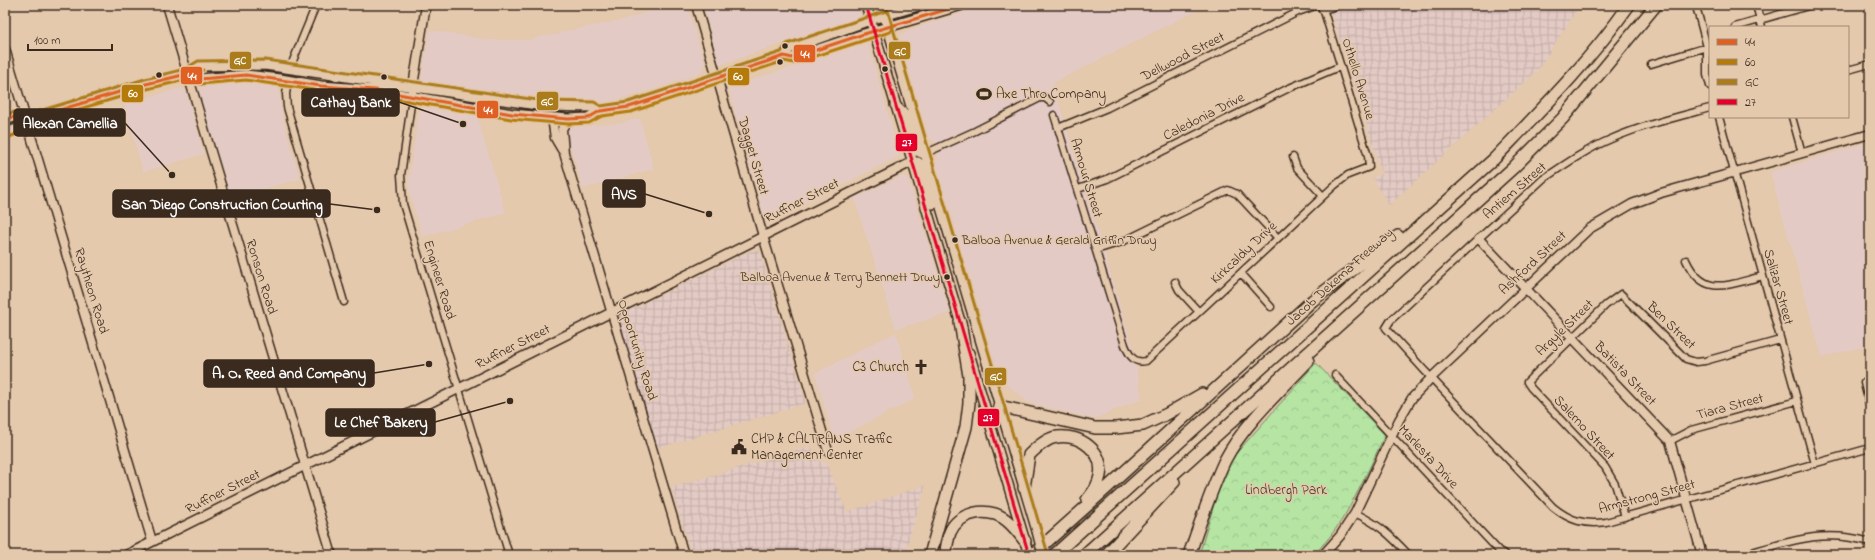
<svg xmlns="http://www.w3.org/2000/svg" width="1875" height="560" font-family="'Indie Flower',sans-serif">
	<defs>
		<pattern id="industrial-grid" width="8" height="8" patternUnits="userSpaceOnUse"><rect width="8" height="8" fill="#e3cac4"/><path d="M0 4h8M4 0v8" fill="none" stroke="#c4aea8"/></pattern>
		<pattern id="forest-crowns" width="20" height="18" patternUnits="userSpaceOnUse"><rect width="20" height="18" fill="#b5e4a3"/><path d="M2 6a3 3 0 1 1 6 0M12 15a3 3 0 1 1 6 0" fill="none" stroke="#9dc48c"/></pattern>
	</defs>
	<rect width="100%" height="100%" fill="#e4c9ac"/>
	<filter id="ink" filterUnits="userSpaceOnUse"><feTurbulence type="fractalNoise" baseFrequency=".025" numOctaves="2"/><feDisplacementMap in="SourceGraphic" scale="8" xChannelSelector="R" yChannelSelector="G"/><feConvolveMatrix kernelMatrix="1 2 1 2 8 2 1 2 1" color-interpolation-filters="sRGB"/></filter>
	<g filter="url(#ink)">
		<path fill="#e3cac4" d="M671,5H687L705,63L701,73L659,88L613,101L595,103L543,104L427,86L421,78L430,30L489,40H530L540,37L560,34V32L619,21Z
			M703,5H857L861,16L720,65Z
			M988,5H1208L1053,83L1133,348L1142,399L1094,419L1029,403L1000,379L936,164L938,156L935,142L929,138L926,130L899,35L932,22Z
			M868,43L900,156L766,223L728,87Z
			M253,83L278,85L282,115L300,179L231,198L199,92L200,86L205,84Z
			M181,88L186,91L204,154L143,172L124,104Z
			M424,107L477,116L506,213L422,237L410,195L408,182L419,111Z
			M640,118L654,169L583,189L566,133L567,131L570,127L576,126L621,123Z
			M1870,142V345L1822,357L1770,172Z
			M903,176L908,178L950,313L896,329L854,198Z
			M896,332L915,396L913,400L839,437L832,433L815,373Z"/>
		<path fill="url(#industrial-grid)" d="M1329,5H1580L1537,71L1389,205L1372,177L1382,174Z
			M755,249L760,252L806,403L658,448L618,316Z
			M811,446L817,460L826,463L847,512L926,485L904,555H692L671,488Z"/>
		<path fill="url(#forest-crowns)" stroke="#788760" d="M1316,363L1385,435C1366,474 1346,525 1313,555H1199L1216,498L1233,457Z"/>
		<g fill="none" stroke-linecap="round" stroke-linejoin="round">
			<defs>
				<path id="street" d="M1756,5L1762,27
					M1697,10L1707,47V75L1710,86
					M1735,27L1812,5
					M1651,64L1707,47
					M290,68L316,5
					M1848,70L1870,64
					M288,81L286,94L287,107L344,302
					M412,97L401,175L403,204L509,555
					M1710,108C1677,117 1643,125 1611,139C1587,149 1564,165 1543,179L1391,320L1386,328L1424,370L1553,507C1570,521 1585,525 1606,522L1870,448
					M1054,115L1125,345C1129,355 1134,364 1146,361L1334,186L1348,175L1369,167L1368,156L1322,5
					M1719,117L1815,464
					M1792,117L1802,153
					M1058,128L1107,108L1298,12L1318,5
					M924,154L975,131L1040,98H1045L1050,102
					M1293,157L1297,168L1323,196
					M1078,189L1107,179L1287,89L1341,66
					M1096,250L1122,242L1228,190L1237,194L1278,238
					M1686,260C1704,299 1729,284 1763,276
					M1241,273L1271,307
					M1175,282L1179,290L1199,312
					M1335,375L1499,551L1506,555
					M1870,380L1864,383L1870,408
					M1670,441L1691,430L1797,401
					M1355,513C1380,525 1390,535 1409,555
					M1625,517L1615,484L1605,467L1531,388L1527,382L1606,305L1621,294L1686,359L1696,362L1705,361L1780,340
					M1742,555C1788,542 1822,528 1870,542"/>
				<path id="secondary" d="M167,5L332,555
					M696,5L763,236L828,451
					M1323,9L1336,5
					M5,49L152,541
					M412,92L426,5
					M552,118L555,138L562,150
					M568,119L562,129L564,153L684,555
					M1479,239L1670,441L1702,555
					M126,555L912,162
					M1323,555L1340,536L1355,513L1399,420L1412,398L1431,378L1589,229L1632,204L1661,193L1870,134"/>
				<path id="primary" d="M866,5L962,328
					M881,5L1037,531
					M784,56L789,49L870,20L921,5
					M187,74L200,79L246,75L280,79L321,86L375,90L512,114L568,119L588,118L600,111L629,107L784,56L792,58L864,34L962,5
					M895,105L904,114L917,151L924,154
					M5,120L14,117L26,120
					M5,133L17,129L26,120L146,84L187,74L199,66L265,65L544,106L593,107L600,111
					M912,162H918L921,166L933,204
					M969,353L1029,555"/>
				<path id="highway" d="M999,406L1095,428H1116L1143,425L1167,414L1202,394
					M1024,488L1029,455C1036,448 1047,438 1057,437C1079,434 1105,451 1100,476C1098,486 1093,492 1087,500
					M930,555L966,427L969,403V376L960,322
					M947,555C945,550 947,545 948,540C951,518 975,508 995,514C1008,518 1017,531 1025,541
					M1032,555L1087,506L1313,300L1398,236
					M1054,555L1494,159C1541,110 1590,61 1629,5
					M1084,555L1513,168L1563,118L1656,5
					M1106,555L1174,482
					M1189,555C1200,524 1211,489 1225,460C1243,425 1281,390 1308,361"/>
			</defs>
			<use href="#street" stroke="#3b2a1e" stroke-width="9"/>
			<use href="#secondary" stroke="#3b2a1e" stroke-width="11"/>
			<use href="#primary" stroke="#3b2a1e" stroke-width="12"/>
			<use href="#highway" stroke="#3b2a1e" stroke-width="14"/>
			<use href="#street" stroke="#e4c9ac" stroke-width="6"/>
			<use href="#secondary" stroke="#e4c9ac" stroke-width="8"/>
			<use href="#primary" stroke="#e4c9ac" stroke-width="9"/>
			<use href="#highway" stroke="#e4c9ac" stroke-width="11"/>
			<defs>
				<path id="primary-bridge" d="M1037,531L1043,555"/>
			</defs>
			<use href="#primary-bridge" stroke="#3b2a1e" stroke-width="12" stroke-linecap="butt"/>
			<use href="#primary-bridge" stroke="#e4c9ac" stroke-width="9"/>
			<defs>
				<path id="bus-1" d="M5,120L14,117L26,120L146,84L187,74L200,79L246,75L321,86L375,90L512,114L568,119L588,118L600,111L629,107L784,56L792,58L864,34L962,5"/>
				<path id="bus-2" d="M185,79L200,84L246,80L321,91L374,95L511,119L568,124L589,123L602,116L631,112L784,61L794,63L890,32L893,26L886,5
					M7,138L19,133L29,124L147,89L189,79L203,70"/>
				<path id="bus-3" d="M5,115L14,112L26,115L145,79L185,69L198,61L266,60L544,101L594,102L601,106L628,102L781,52L787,44L886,11L889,15L1048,554"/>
				<path id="bus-4" d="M866,5L1029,555"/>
			</defs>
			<use href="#bus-1" stroke="#e4c9ac" stroke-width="6"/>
			<use href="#bus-2" stroke="#e4c9ac" stroke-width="6"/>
			<use href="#bus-3" stroke="#e4c9ac" stroke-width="6"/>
			<use href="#bus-4" stroke="#e4c9ac" stroke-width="6"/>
			<use href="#bus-1" stroke="#e05f22" stroke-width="3"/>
			<use href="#bus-2" stroke="#b57b0a" stroke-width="3"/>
			<use href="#bus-3" stroke="#ab7c1b" stroke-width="3"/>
			<use href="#bus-4" stroke="#e4002b" stroke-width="3"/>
		</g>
	</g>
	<defs>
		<symbol id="stadium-bare" viewBox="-9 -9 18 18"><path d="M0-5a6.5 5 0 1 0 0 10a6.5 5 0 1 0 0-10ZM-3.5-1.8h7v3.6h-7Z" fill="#3b2a1e" stroke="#e4c9ac" stroke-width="2.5" paint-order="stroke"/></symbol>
		<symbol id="church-bare" viewBox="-9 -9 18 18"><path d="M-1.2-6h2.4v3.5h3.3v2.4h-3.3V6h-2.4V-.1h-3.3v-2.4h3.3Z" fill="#3b2a1e" stroke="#e4c9ac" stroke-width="2.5" paint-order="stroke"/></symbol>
		<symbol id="civic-bare" viewBox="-9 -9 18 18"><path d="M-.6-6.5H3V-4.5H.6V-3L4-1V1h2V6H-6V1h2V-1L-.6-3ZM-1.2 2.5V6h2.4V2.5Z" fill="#3b2a1e" stroke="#e4c9ac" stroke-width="2.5" paint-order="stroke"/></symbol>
	</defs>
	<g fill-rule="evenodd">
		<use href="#stadium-bare" x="973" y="83" width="22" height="22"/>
		<use href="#church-bare" x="910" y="356" width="22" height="22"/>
		<use href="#civic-bare" x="728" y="436" width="22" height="22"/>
	</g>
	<g fill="#3b2a1e" stroke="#e4c9ac" stroke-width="1.5">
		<circle cx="785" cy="46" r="3.5"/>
		<circle cx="780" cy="62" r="3.5"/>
		<circle cx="885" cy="69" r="3.5"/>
		<circle cx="159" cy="75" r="3.5"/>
		<circle cx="384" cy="77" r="3.5"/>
		<circle cx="955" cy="240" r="3.5"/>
		<circle cx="947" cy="277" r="3.5"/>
	</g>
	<g text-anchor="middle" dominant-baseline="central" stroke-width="3" stroke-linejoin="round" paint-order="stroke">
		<g font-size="13" fill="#3b2a1e" stroke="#e4c9ac" text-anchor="start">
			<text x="962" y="240">Balboa Avenue &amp; Gerald Griffin Drwy</text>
			<text x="940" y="277" text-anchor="end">Balboa Avenue &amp; Terry Bennett Drwy</text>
		</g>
		<g font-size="14" fill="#3b2a1e" stroke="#e4c9ac">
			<text transform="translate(1183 57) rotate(-27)">Dellwood Street</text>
			<text transform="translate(1358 79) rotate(73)">Othello Avenue</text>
			<text transform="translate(1204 117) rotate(-27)">Caledonia Drive</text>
			<text transform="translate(753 156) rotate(74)">Dagget Street</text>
			<text transform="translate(1086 178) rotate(73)">Armour Street</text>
			<text transform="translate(1515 191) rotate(-41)">Antiem Street</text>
			<text transform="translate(802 201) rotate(-27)">Ruffner Street</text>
			<text transform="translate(1244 253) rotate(-43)">Kirkcaldy Drive</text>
			<text transform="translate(1533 263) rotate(-43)">Ashford Street</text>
			<text transform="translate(261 277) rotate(73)">Ronson Road</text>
			<text transform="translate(1340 277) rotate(-42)">Jacob Dekema Freeway</text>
			<text transform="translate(439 280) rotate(73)">Engineer Road</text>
			<text transform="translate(1778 287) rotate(74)">Salizar Street</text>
			<text transform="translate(91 291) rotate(73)">Raytheon Road</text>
			<text transform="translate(1671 326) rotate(44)">Ben Street</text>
			<text transform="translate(1565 328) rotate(-44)">Argyle Street</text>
			<text transform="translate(513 347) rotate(-27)">Ruffner Street</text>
			<text transform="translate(637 350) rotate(73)">Opportunity Road</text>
			<text transform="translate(1625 374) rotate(46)">Batista Street</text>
			<text transform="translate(1730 407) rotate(-15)">Tiara Street</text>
			<text transform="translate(1584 428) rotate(47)">Salerno Street</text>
			<text transform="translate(1428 457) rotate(47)">Marlesta Drive</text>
			<text transform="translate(223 492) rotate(-27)">Ruffner Street</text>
			<text transform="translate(1647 497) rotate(-15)">Armstrong Street</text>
		</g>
		<g font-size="14" fill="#3b2a1e" stroke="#e4c9ac" text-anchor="start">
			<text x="996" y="94">Axe Thro Company</text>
			<text x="909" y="367" text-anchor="end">C3 Church</text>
			<text x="751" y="439">CHP &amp; CALTRANS Traffic<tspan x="751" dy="16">Management Center</tspan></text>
		</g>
		<g font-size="14" fill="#473d2b" stroke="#e4c9ac">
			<text x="1286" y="490">Lindbergh Park</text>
		</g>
	</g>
	<path fill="none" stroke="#3b2a1e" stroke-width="1.5" d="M463 124L399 102M172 175L125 123M709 214L645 194M377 210L330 204M429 364L374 373M510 401L435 422"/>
	<g fill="#3b2a1e" stroke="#e4c9ac" stroke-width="1.5">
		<circle cx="463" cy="124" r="4"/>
		<circle cx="172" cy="175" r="4"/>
		<circle cx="709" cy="214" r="4"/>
		<circle cx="377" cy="210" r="4"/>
		<circle cx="429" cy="364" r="4"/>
		<circle cx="510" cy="401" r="4"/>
	</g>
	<g fill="#3b2a1e" stroke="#3b2a1e" stroke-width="1.5">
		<rect x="302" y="89" width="97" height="27" rx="4"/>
		<rect x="14" y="109" width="111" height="27" rx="4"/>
		<rect x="603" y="180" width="42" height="27" rx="4"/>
		<rect x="113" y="190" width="217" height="27" rx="4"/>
		<rect x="204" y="360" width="170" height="27" rx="4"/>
		<rect x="326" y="409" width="109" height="27" rx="4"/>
	</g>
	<g font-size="15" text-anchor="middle" font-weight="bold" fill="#fff">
		<text x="351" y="107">Cathay Bank</text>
		<text x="70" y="128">Alexan Camellia</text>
		<text x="624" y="199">AVS</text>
		<text x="222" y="209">San Diego Construction Courting</text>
		<text x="289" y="378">A. O. Reed and Company</text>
		<text x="381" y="427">Le Chef Bakery</text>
	</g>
	<g stroke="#e4c9ac" stroke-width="1.5">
		<rect x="888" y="41" width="23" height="19" rx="4" fill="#ab7c1b"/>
		<rect x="793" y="44" width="23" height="19" rx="4" fill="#e05f22"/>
		<rect x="229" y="51" width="23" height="19" rx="4" fill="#ab7c1b"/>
		<rect x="180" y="66" width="23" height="19" rx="4" fill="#e05f22"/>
		<rect x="727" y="67" width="23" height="19" rx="4" fill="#b57b0a"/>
		<rect x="121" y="84" width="23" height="19" rx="4" fill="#b57b0a"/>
		<rect x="536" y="91" width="23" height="20" rx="4" fill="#ab7c1b"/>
		<rect x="476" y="100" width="23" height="19" rx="4" fill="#e05f22"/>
		<rect x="895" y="133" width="23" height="19" rx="4" fill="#e4002b"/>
		<rect x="984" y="367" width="23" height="19" rx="4" fill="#ab7c1b"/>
		<rect x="977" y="408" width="23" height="19" rx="4" fill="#e4002b"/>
	</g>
	<g font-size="11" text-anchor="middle" font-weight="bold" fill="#fff">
		<text x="900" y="55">GC</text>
		<text x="805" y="58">44</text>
		<text x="240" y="64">GC</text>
		<text x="192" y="80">44</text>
		<text x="738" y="80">60</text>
		<text x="133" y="97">60</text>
		<text x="547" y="105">GC</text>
		<text x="488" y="114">44</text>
		<text x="907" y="146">27</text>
		<text x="996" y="380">GC</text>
		<text x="988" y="421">27</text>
	</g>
	<rect width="1875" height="560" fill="none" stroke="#e4c9ac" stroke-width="20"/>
	<rect x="10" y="10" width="1855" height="540" fill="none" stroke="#3b2a1e" stroke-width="1.5" filter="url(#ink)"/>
	<rect x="1709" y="26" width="140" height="92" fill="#e4c9ac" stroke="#a08973"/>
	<rect x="1717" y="39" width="20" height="6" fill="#e05f22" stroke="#a08973"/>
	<text x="1745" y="46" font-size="12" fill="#3b2a1e">44</text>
	<rect x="1717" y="59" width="20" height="6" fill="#b57b0a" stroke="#a08973"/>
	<text x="1745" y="66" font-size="12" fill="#3b2a1e">60</text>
	<rect x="1717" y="79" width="20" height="6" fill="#ab7c1b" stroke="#a08973"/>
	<text x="1745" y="86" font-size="12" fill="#3b2a1e">GC</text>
	<rect x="1717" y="99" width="20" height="6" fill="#e4002b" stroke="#a08973"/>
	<text x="1745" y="106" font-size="12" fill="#3b2a1e">27</text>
	<path d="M28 44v6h84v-6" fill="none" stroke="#3b2a1e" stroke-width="2"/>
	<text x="34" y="44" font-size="12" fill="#3b2a1e" stroke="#e4c9ac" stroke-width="3" paint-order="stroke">100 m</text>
</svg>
